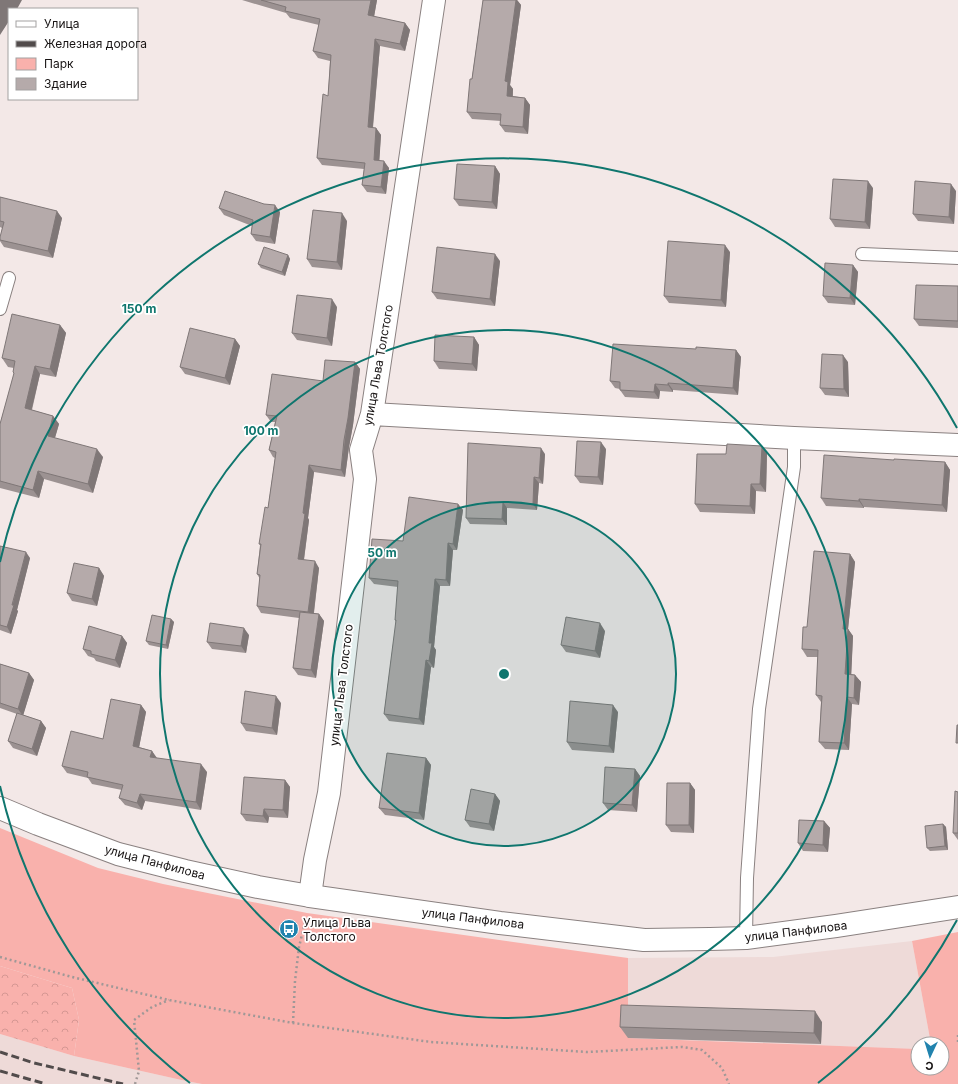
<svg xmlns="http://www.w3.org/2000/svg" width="958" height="1084" font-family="Inter,sans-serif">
	<defs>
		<pattern id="forest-crowns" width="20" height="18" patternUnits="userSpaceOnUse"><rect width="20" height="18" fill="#f9b1ac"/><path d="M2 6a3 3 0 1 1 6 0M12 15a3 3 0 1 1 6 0" fill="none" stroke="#d59793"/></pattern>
	</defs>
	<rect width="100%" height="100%" fill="#f3e8e7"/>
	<path fill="#eedad8" d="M912,941L931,1044H918V1049L628,1038V958L773,957Z
		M0,1034L74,1056L186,1081L202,1084H0Z"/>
	<path fill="#f9b1ac" d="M0,828L98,868L163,884L307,913L628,958V1038L918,1049V1068H942V1044H931L912,941L958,932V1084H202L186,1081L74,1056L79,1020L72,988L0,966Z"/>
	<path fill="url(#forest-crowns)" d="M0,966L72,988L79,1020L74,1056L0,1034Z"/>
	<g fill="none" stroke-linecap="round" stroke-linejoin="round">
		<defs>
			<path id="lane" d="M862,254L958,258
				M0,309L9,278
				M746,938L747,878L759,709L794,467V438"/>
			<path id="street" d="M372,414L794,438L958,445
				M310,896L315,860L329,793L365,479L361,450L372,414L434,0"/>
			<path id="secondary" d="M0,808L38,824L118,854L185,871L258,887L310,896L500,923L644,940L710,939L746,938L836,926L958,907"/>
		</defs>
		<use href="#lane" stroke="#8a8180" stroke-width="14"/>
		<use href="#street" stroke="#8a8180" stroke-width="24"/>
		<use href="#secondary" stroke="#8a8180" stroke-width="24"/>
		<path stroke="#a09897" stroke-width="2.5" stroke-dasharray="2 3" stroke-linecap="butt" d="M0,957L72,977L169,1000L293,1023L431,1042L587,1052L682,1047L702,1050L722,1068L729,1084
			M293,1023L295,981L299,947L306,918
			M958,1035V1045
			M135,1084L139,1071L134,1020L152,1007L169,1000"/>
		<use href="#lane" stroke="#fff" stroke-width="12"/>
		<use href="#street" stroke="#fff" stroke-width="22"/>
		<use href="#secondary" stroke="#fff" stroke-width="22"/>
		<path stroke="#514b4b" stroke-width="3" stroke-dasharray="8 4" stroke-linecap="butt" d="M0,1052L34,1063L123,1084
			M0,1071L46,1084"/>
	</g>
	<path fill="#9c9292" d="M242,0H377L374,17L405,23L410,30L405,51L380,46L373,128H376L381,135L379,160L389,168L386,194L367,192L362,185L364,169L322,165L317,158L328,96L330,61L318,58L313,51L319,25L290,18L286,13Z
		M483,0H517L521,5L510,85L513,89V96L525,98L530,105L528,134L505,132L500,125L501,121L472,119L467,112Z
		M495,166L500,174L497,209L459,206L454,199Z
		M873,188L870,229L835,227L830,219Z
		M956,191L954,224L918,221L913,214Z
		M0,197L62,218L53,258L4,247L0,241L2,228L0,227Z
		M219,208L280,212L275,244L256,241L251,234L252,226L224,215Z
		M347,221L342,270L312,267L307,259Z
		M730,252L726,307L669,303L664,296Z
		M288,255L290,259L285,276L261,268L258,264Z
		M500,261L495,306L437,299L432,292Z
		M853,265L858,272L855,305L828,303L823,296Z
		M958,286V328L919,326L914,319Z
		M337,307L332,346L297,340L292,333Z
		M60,325L66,333L56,377L40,374L32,410L53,416L59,424L55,438L103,457L93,493L44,479L39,498L0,488V424L14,374L13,372L14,368L8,367L2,358Z
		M474,337L479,345L477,371L439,369L434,361Z
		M235,339L240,346L230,385L185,374L180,367Z
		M696,349L736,350L741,357L738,395L673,390V392L660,391L659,399L625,397L620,390V389L615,388L610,381Z
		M355,362L360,369L353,425L349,447L345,477L314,472L308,518L309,520L304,560L319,568L314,613L319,614L324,621L316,678L298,675L293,668L299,618L261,613L257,606L260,579L257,574L260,545L259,544L268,508L275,458L273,457L269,450L275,422H271L266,415Z
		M848,362L849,397L825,395L820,388Z
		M762,446L767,453L766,492L756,491L755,514L700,512L695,504L726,454Z
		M606,449L603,485L580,483L575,476Z
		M545,454L543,484L539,483L537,510L507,508V525L470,524L466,518Z
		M894,460L945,462L950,470L947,512L864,507V508L826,506L821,498Z
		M458,504L463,510L457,550H453L450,586H440L434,647L436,650L434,668L431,667L424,725L389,721L384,714L396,622L395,620L398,587L374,584L369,578L403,541Z
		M0,546L30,558L17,610L18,611L11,634L0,630Z
		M850,554L855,562L848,629L853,636L851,674L855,675L861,682L859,705L852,704L849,750L825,749L819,742L821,702L816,695L818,657H807L802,649L807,627Z
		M99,568L104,576L97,606L72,601L67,593Z
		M171,619L174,622L168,649L149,645L146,641Z
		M605,631L600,658L566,652L561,645Z
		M249,635L246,653L212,649L207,642Z
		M122,636L127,643L120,668L96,661L94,658L88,656L83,649Z
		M0,664L29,673L34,680L23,715L41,721L46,728L37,756L13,748L8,741L17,714L0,708Z
		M281,703L277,735L246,731L241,723Z
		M141,705L146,712L139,747L152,751L156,758L207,772L201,810L145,801L142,810L125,805L119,798L122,790L92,784L88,778L67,773L62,766L103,739Z
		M618,712L614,753L572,750L567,742Z
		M426,758L431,765L424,820L385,815L379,808Z
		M635,769L640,776L637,812L608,810L603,803Z
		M285,780L290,787L288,818L269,817L268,823L246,821L241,814Z
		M690,783L695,790L694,833L671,832L666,825Z
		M958,792V840L953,833Z
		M495,794L500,801L494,831L470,827L465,820Z
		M824,821L830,828L828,852L803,851L798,843Z
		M943,824L946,827L948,850L930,851L927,848Z
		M822,1022L821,1044L628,1038L620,1027Z"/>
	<path fill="#7f7777" d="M0,0H22L17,9H9V21L0,35Z
		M371,0H377L373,22L368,15Z
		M516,0H517L521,5L510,85L513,89L512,103L507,96L505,81Z
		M405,23L410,30L405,51L400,44Z
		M375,39L380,46L372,135L368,127Z
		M525,98L530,105L528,134L523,127Z
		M376,128L381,135L379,167L374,160Z
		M384,161L389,168L386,194L381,187Z
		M495,166L500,174L497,209L492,202Z
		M868,181L873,188L870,229L865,222Z
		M951,184L956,191L954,224L949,217Z
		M275,205L280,212L275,244L270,237Z
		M57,211L62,218L53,258L48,251Z
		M342,213L347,221L342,270L337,262Z
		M725,245L730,252L726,307L721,300Z
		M495,254L500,261L495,306L490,299Z
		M288,255L290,259L285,276L282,272Z
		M853,265L858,272L855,305L850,298Z
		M332,299L337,307L332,346L327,338Z
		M60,325L66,333L56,377L50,369Z
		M474,337L479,345L477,371L472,364Z
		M235,339L240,346L230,385L225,378Z
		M736,350L741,357L738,395L733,388Z
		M843,355L848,362L849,397L844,389Z
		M355,362L360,369L353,425L349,447L345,477L341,470Z
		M35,366L40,374L30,416L25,408Z
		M668,383L673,390V392L668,385Z
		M655,384L660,391L659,399L654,392Z
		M53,416L59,424L53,444L48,436Z
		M601,442L606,449L603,485L598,477Z
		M762,446L767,453L766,492L760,484Z
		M541,448L545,454L543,484L539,478Z
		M97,449L103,457L93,493L88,484Z
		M945,462L950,470L947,512L942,505Z
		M309,465L314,472L308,518L309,520L303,566L298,559L303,513Z
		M38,471L44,479L39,498L33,490Z
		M534,477L539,483L537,510L533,504Z
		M751,484L756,491L755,514L750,506Z
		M859,499L864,507V508L859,501Z
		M503,502L507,508V525L502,519Z
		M458,504L463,510L457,550L453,544Z
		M448,543L453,550L450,586L446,580Z
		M26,552L30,558L17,610L18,611L11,634L7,627Z
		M850,554L855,562L848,629L853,636L851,681L845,674L843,629Z
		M315,561L319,568L313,619L308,612Z
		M99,568L104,576L97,606L92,599Z
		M435,579L440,586L434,647L436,650L434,668L429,661V643Z
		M319,614L324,621L316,678L311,670Z
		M171,619L174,622L168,649L166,645Z
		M600,623L605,631L600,658L595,651Z
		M244,628L249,635L246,653L241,646Z
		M122,636L127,643L120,668L115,660Z
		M426,660L431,667L424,725L419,719Z
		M29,673L34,680L23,716L18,709Z
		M855,675L861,682L859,705L854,698Z
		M276,696L281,703L277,735L272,728Z
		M847,697L852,704L849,750L844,743Z
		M141,705L146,712L138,753L133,746Z
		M613,705L618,712L614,753L609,746Z
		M41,721L46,728L37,756L32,749Z
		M152,751L157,758L150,757Z
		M426,758L431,765L424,820L419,813Z
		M201,764L207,772L201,810L196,802Z
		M635,769L640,776L637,812L632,805Z
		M285,780L290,787L288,818L283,810Z
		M690,783L695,790L694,833L689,825Z
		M140,794L145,801L142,810L137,803Z
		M495,794L500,801L494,831L489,824Z
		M264,809L269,817L268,823L263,816Z
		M824,821L830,828L828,852L823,845Z
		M943,824L946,827L948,850L945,846Z
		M815,1011L822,1022L821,1044L814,1033Z"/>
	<path fill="#b5aaaa" stroke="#7f7777" d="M261,0H371L368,15L405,23L400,44L375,39L368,127L376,128L374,160L384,161L381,187L362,185L365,163L317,158L323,94L328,96L331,55L313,51L320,19L285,11L286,7Z
		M483,0H516L505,81L508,82L507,96L525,98L523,127L500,125L501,114L467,112L470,79H472Z
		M457,164L495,166L492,202L454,199Z
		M833,179L868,181L865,222L830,219Z
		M915,181L951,184L949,217L913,214Z
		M225,191L264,204L275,205L270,237L251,234L253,220L219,208Z
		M0,197L57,211L48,251L0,240V237L4,222L0,221Z
		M313,210L342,213L337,262L307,259Z
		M668,241L725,245L721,300L664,296Z
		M264,247L288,255L282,272L258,264Z
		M437,247L495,254L490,299L432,292Z
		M825,263L853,265L850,298L823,296Z
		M916,285L958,286V321L914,319Z
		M297,295L332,299L327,338L292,333Z
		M12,314L60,325L50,369L35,366L25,408L53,416L48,436L97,449L88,484L38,471L33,490L0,481V424L14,373L13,372L15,361L2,358Z
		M190,328L235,339L225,378L180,367Z
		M435,335L474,337L472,364L434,361Z
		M613,344L696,349V347L736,350L733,388L668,383V385L655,384L654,392L620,390V382L610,381Z
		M822,354L843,355L844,389L820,388Z
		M325,360L355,362L348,418L344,440L341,470L309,465L303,513L305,514L298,559L315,561L308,612L257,606L260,575L257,574L261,544H259L265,507L268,508L276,452L269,450L277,416L266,415L272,374L323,381Z
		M577,441L601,442L598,477L575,476Z
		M468,443L541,448L539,478L534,477L533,504L503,502L502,519L466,518Z
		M727,444L762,446L760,484H751L750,506L695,504L697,454H726Z
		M824,455L894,460V459L945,462L942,505L859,499V501L821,498Z
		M409,497L458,504L453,544L448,543L446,580L435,579L429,643H432L429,661L426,660L419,719L384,714L396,620H395L398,581L369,578L372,539L403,541Z
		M0,546L26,552L12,605H14L7,627L0,625Z
		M814,551L850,554L843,629H848L845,674L855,675L854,698L847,697L844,743L819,742L822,696L816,695L818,650L802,649L803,627H807Z
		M74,563L99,568L92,599L67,593Z
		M300,612L319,614L311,670L293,668Z
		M152,615L171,619L166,645L146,641Z
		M566,617L600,623L595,651L561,645Z
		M210,623L244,628L241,646L207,642Z
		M89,626L122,636L115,660L91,654V651L83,649Z
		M0,664L29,673L18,709L0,703Z
		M245,691L276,696L272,728L241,723Z
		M111,699L141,705L133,746L152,751L150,757L201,764L196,802L140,794L137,803L119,798L123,785L87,777L88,772L62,766L71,731L103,739Z
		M570,701L613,705L609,746L567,742Z
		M17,713L41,721L32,749L8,741Z
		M957,725H958V743H956Z
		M387,753L426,758L419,813L379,808Z
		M605,767L635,769L632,805L603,803Z
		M244,777L285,780L283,810L264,809L263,816L241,814Z
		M667,783H690L689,825H666Z
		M471,789L495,794L489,824L465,820Z
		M955,791L958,792V833H953Z
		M799,820L824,821L823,845L798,843Z
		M943,824L945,846L927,848L925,826Z
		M621,1005L815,1011L814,1033L620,1027Z"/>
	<circle cx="504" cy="674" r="172" fill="#0f766e" fill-opacity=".12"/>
	<g fill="none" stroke="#0f766e" stroke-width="2">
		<circle cx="504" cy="674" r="172"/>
		<circle cx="504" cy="674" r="344"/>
		<path d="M957 920A516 516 0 0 1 818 1083M190 1083A516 516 0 0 1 0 786M0 562A516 516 0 0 1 957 428"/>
	</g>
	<defs>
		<symbol id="bus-disc" viewBox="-11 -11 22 22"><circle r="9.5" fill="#2183ae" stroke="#fff"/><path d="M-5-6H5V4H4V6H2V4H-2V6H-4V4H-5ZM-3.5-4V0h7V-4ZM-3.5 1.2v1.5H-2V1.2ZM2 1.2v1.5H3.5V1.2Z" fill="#fff"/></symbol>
	</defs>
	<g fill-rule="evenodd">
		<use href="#bus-disc" x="278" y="918" width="22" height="22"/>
	</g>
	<g text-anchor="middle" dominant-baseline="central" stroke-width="3.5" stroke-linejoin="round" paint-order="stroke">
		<g font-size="12" fill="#181414" stroke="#fff">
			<text transform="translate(378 365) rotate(-80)">улица Льва Толстого</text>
			<text transform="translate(341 685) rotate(-83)">улица Льва Толстого</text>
			<text transform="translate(155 862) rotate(15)">улица Панфилова</text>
			<text transform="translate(473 918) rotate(7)">улица Панфилова</text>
			<text transform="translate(796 931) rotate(-7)">улица Панфилова</text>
		</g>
		<g font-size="12" fill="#181414" stroke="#fff" text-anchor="start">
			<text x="303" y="922">Улица Льва<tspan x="303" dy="14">Толстого</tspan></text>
		</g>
	</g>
	<circle cx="504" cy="674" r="6" fill="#0f766e" stroke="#fff" stroke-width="2"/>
	<g font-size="12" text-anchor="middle" font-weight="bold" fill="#0f766e" stroke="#fff" stroke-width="3.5" stroke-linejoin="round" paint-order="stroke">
		<text x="139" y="313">150 m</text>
		<text x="261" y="435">100 m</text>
		<text x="382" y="557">50 m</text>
	</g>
	<rect x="8" y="8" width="130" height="92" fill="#ffffff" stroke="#a3a1a1"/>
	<rect x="16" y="21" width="20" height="6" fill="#ffffff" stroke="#a3a1a1"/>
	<text x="44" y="28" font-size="12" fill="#181414">Улица</text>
	<rect x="16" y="41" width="20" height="6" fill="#514b4b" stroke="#a3a1a1"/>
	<text x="44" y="48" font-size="12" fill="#181414">Железная дорога</text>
	<rect x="16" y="58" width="20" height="12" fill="#f9b1ac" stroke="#a3a1a1"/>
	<text x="44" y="68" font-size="12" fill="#181414">Парк</text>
	<rect x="16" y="78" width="20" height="12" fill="#b5aaaa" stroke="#a3a1a1"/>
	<text x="44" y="88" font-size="12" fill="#181414">Здание</text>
	<g transform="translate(930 1056) rotate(184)"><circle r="19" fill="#ffffff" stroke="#a3a1a1"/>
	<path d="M0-3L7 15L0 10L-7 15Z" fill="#2183ae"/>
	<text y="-6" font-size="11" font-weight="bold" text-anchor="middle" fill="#181414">С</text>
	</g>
</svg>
